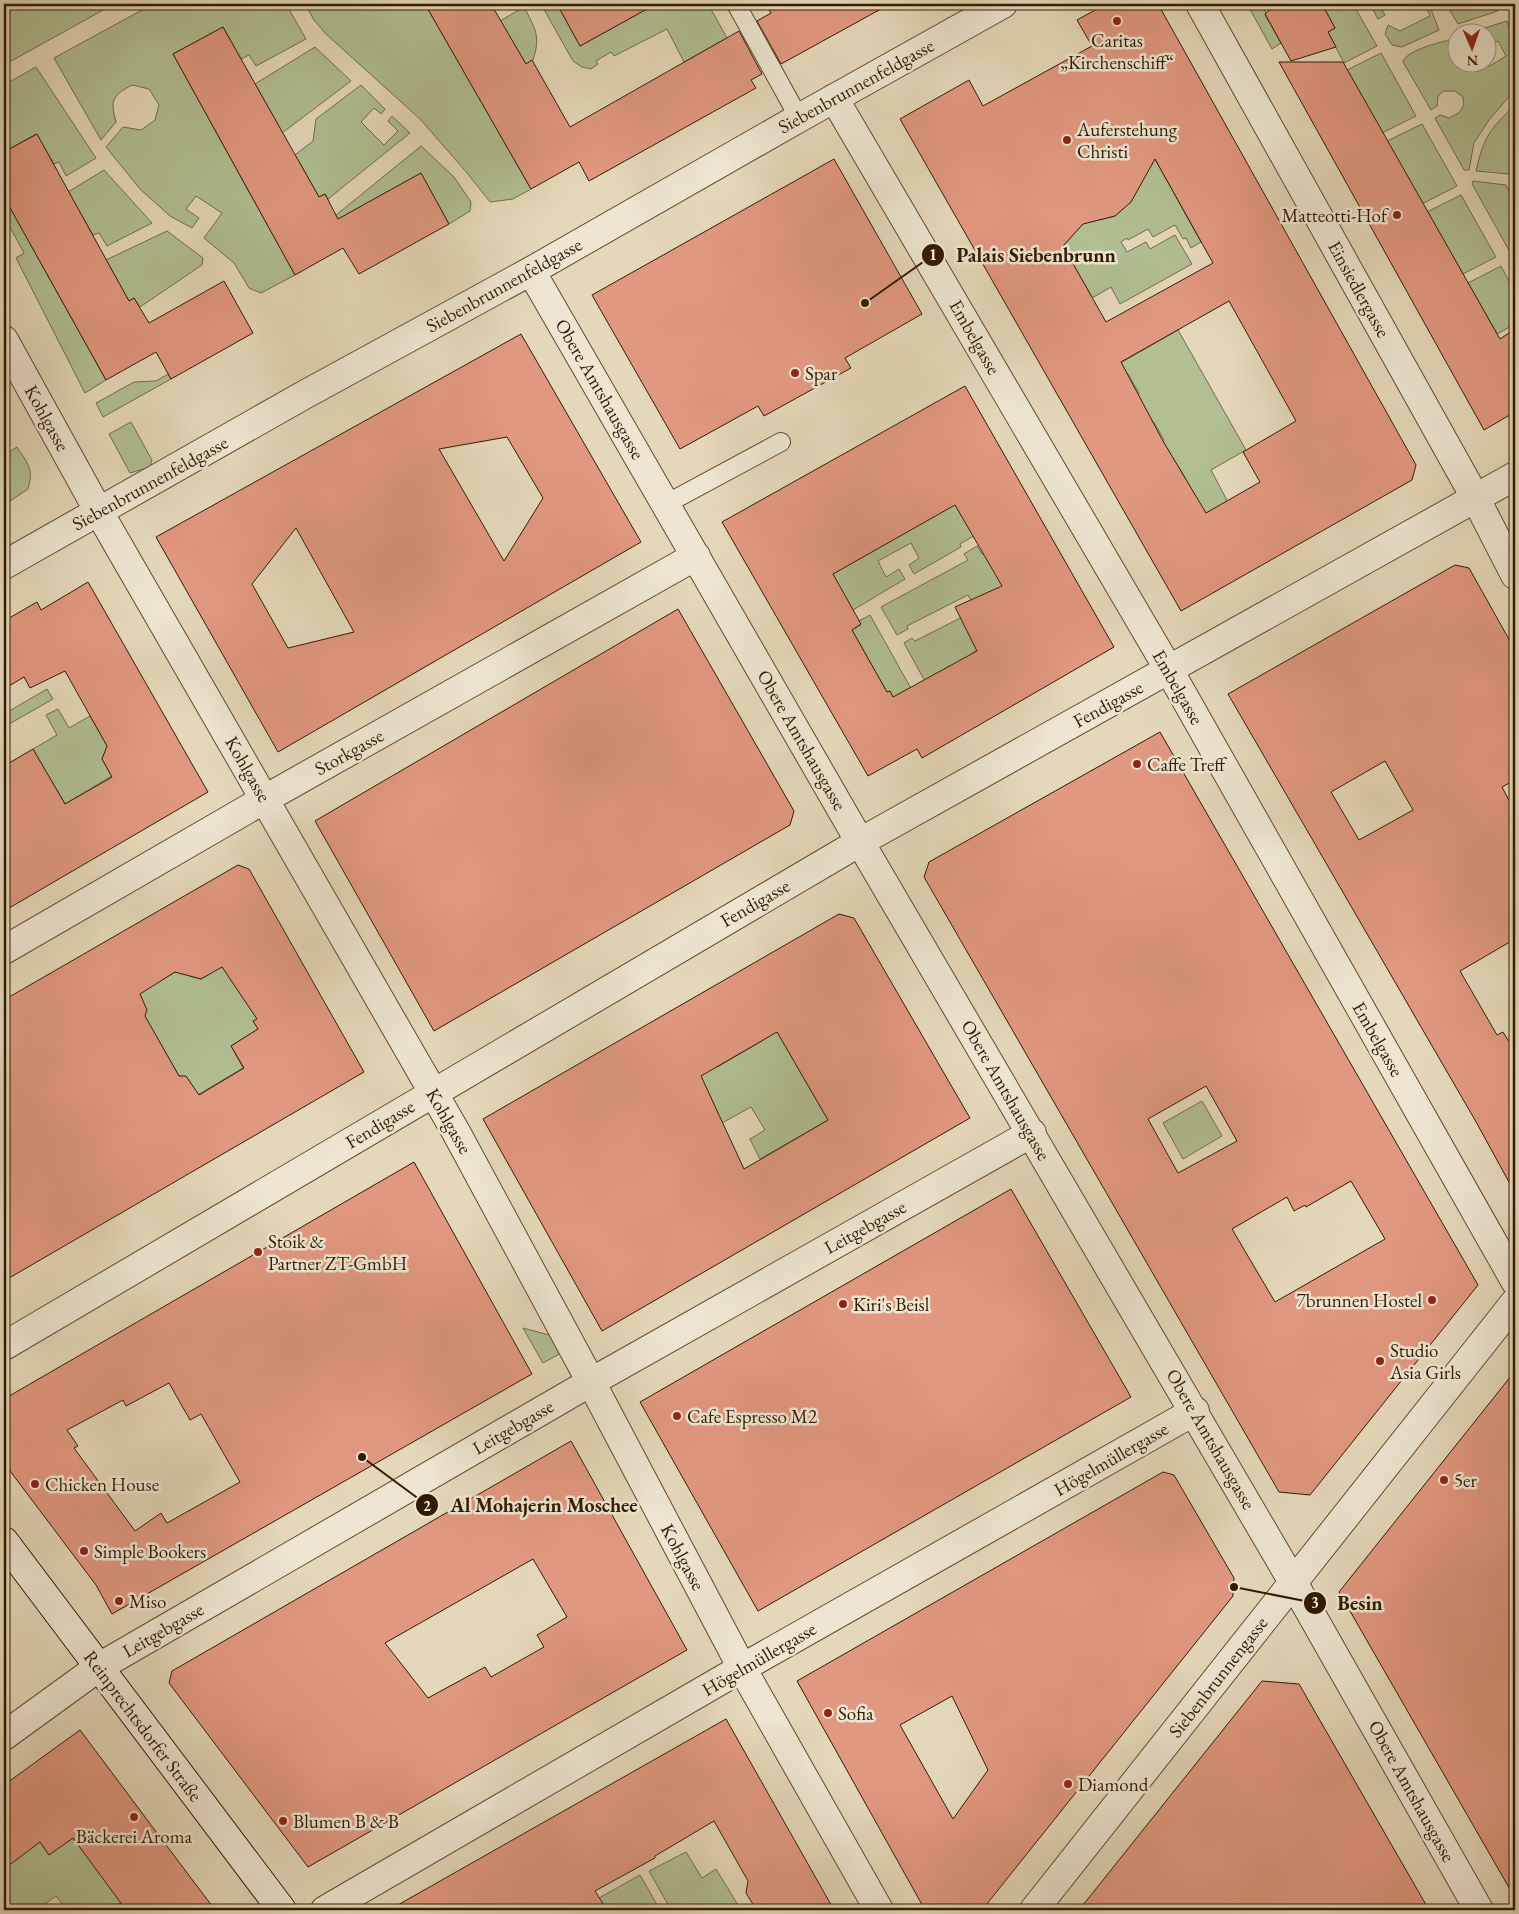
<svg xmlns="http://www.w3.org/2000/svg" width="1519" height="1914" font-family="'EB Garamond',serif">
	<rect width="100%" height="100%" fill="#e5d8ba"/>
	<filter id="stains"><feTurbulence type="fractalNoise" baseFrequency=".004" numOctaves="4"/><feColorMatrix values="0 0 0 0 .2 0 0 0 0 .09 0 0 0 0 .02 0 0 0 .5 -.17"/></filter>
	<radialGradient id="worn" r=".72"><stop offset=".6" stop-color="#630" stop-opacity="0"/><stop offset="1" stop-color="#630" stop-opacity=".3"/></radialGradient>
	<path fill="#b1bf93" stroke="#726d4a" d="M4,4H114L4,65Z
		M153,4H286L306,39L256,66L249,55L241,59L223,27L173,54L295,275L261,293L249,288L234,263L204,238L222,213L196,196L186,209L199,218L192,228L170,216L140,189L106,147L123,127L141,130L155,120L159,105L149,89L132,85C112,96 110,100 116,122L101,140L54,58Z
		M305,4H425L531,189L513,199L490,202L468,174L420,119L326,34L314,20Z
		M541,4H557L580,46L656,4H708L727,38L684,62L667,29L614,56L611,52L596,61L598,64L591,69L582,67L573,61Z
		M1247,4H1261L1266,13L1265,15L1281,43L1272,49Z
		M1322,4H1353L1377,46L1344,63L1328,32L1335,28Z
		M1370,4H1382L1381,8L1385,15L1378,19Z
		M1425,4H1429L1439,30L1402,47L1392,45L1385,34L1388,25L1400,31L1430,16Z
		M1446,4H1496L1498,11L1458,24Z
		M524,7C535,28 541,36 533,60L526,64L500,21Z
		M1507,21L1515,45V89L1513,90L1515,91V95L1513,92L1489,120L1474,143L1469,170H1464L1435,118L1440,115L1449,118C1460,113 1465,110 1463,97L1455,91H1444L1438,96L1437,106L1431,110L1403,62C1407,49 1443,42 1456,38V62L1485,63L1488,67L1506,56L1498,41L1487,48L1486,32H1472Z
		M315,47L351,81L282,133L255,84Z
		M1381,53L1416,116L1382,133L1347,70Z
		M36,67L96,158L66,176L59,162L54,164L36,134L4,152V85Z
		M361,85L385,109L381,114L374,108L361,122L384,145L398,131L388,121L392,116L410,133L328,199L325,194L319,197L295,155L313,141L316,119Z
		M1514,106L1515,173L1509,174L1476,171C1484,137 1489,130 1514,106Z
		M1135,123L1201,242L1191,248L1186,238L1183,239L1175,225L1153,237L1148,229L1128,240L1127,238L1121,242L1127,252L1146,242L1150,249L1175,235L1192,264L1120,304L1111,287L1092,298L1063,246L1081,226L1082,221H1094L1115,216L1131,201L1137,191Z
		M1422,124L1457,186L1422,204L1387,141Z
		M421,146L454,177L471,202L470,211L449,224L421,173L331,223L330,220Z
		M104,170L152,223L107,246L99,233L93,235L68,192Z
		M1473,181L1506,185L1515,201V261L1472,184Z
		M1461,195L1496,257L1463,274L1427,212Z
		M4,197L106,380L85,393L16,258L24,253L4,216Z
		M167,231L203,258L202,265L140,307L134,298L129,301L106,260Z
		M1501,266L1515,292V324L1497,334L1468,283Z
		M1178,330L1246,450L1211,470L1231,508L1208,521L1180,469L1160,443L1164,440L1154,422L1147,426L1131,398L1139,393L1128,374L1121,377L1115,366Z
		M168,374L171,379L103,417L96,403L134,382L156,381Z
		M131,422L152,460L150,467L130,473L109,434Z
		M17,447C28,464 34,469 28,489L4,505V455Z
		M977,492L979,533L960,544L961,547L914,574L909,565L919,558L911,543L878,561L886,577L899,569L905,579L853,610L850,605L840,610L808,588Z
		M977,546L982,554L989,550L1008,584L984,646L972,653L975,657L952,670L949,666L938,673L927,685L904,643L912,638L915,641L976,610L968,595L907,626L908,629L897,635L881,607L968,560L964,554Z
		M870,615L913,692L896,702L890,691L887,692L852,630L861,625L859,621Z
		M47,689L53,699L4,727V714Z
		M58,709L69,728L90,716L109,749L105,752L102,759L110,773L115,774L65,804L33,749L57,735L46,715Z
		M219,947L260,1018L254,1021L258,1029L231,1046L243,1068L189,1100L186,1077L179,1076L145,1017L129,999L184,967L190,976L201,979L211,973Z
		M773,1024L828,1120L760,1159L750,1139L765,1130L751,1107L722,1123L674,1084L719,1066L762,1041Z
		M1202,1101L1222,1136L1183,1159L1163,1123Z
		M523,1328L553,1336L563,1352L543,1363Z
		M77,1836L73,1839L127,1901L117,1904L111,1910H67L56,1896L36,1910H4V1864L38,1839L49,1855L56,1840Z
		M686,1852L702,1878L716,1869L741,1910H671L649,1871Z
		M640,1875L660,1910H607L599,1898Z"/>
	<path fill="#e19880" stroke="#321b01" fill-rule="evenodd" d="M425,4H491L526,64L532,60L570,127L739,31L762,74L751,80L756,88L589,181L579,162L531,189Z
		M557,4H656L580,46Z
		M765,4H890L781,64L757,21L771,13Z
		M1106,4H1158L1416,465L1412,480L1181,611L900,119L969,80L983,106L1092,46L1077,20ZM1155,159L1213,263L1106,322L1063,246L1083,224L1115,216L1131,202ZM1229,301L1296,421L1243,452L1260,482L1206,513L1163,441L1121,362Z
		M1276,4H1322L1335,28L1328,32L1336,47L1291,61L1265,14Z
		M223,27L319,197L325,194L338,219L421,173L449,224L359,274L343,248L295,275L173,54Z
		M1279,62H1343L1500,339L1515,329V412L1484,430Z
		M37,134L129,301L134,298L149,323L224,281L253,333L171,379L156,352L106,380L4,197V152Z
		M834,159L922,314L845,358L851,368L764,416L758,406L680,449L592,295Z
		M521,334L641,542L278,752L156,537ZM507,437L543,498L504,561L439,449ZM296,528L354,632L288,648L252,584Z
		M965,386L1114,647L922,758L917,749L868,776L722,522ZM955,505L1002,586L955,607L977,651L893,697L890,691L887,692L852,630L861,624L833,574Z
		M1455,565L1469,568L1515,650V780L1502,787L1515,812V939L1460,971L1497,1035L1503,1032L1515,1051V1193L1475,1120L1228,694ZM1385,761L1413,810L1359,840L1331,792Z
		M88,582L208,792L4,911V766L33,749L65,804L112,777L102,759L107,746L65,671L30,688L24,677L4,689V621L37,602L41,610Z
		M678,609L794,811L790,825L434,1031L315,821Z
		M1160,732L1478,1285L1310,1495L1279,1492L924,877L929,862ZM1206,1086L1237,1141L1178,1173L1148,1119ZM1351,1181L1385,1239L1275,1302L1232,1229L1287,1197L1294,1211L1305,1205L1306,1207Z
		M238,865L249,869L364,1072L4,1281V1000ZM222,967L257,1019L253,1021L258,1029L231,1046L244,1068L199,1095L186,1076H179L145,1016L147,1010L140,994L175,972L201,979Z
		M839,914L854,918L970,1118L602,1331L483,1119ZM777,1032L828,1120L744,1169L701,1076Z
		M414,1162L532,1374L112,1614L96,1585L4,1463V1399ZM169,1383L190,1420L201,1414L240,1482L167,1523L161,1513L135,1531L74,1448L78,1446L67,1430L123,1400L126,1406Z
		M1011,1189L1131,1397L758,1611L640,1402Z
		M1515,1371V1898L1339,1592Z
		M571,1441L687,1650L308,1867L169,1683L172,1671ZM533,1559L567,1617L537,1635L544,1647L491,1677L485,1667L428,1698L385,1643Z
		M1163,1472L1174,1475L1234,1578L1233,1596L982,1910H925L797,1681ZM952,1696L988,1770L953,1819L900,1725Z
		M1262,1681L1299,1684L1429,1910H1079Z
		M726,1719L834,1910H766L754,1906L746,1893L748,1881L714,1821L655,1856V1858L595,1891L607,1910H389Z
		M80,1730L151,1825L215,1910H126L73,1838L49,1855L40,1842L4,1869V1785Z"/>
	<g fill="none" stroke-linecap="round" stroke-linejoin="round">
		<defs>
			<path id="lane" d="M736,4L799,118
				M666,504L781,442"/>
			<path id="street" d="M1200,4L1476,499L1515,575
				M834,98L1169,670L1515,1281
				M531,271L860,842L1293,1582L1479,1910
				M4,340L99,512L456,1132L591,1382L742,1668L879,1910
				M4,565L304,395L531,271L799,118L1003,4
				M4,950L265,799L696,556
				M4,1346L860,842L1515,476
				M4,1736L99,1667L591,1382L1032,1133
				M325,1910L742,1668L1195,1411
				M1034,1910L1515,1302"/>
			<path id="secondary" d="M4,1541L282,1910"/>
		</defs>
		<use href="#lane" stroke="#5f4a2f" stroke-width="20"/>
		<use href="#street" stroke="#5f4a2f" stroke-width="30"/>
		<use href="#secondary" stroke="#321b01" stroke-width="30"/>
		<use href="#lane" stroke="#eee6d2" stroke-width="18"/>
		<use href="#street" stroke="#eee6d2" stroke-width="28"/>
		<use href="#secondary" stroke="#eee6d2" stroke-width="28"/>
	</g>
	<g fill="#8f2418" stroke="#eee6d2" stroke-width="2">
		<circle cx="1117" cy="21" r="5"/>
		<circle cx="1067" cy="140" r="5"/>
		<circle cx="1397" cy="215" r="5"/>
		<circle cx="795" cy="373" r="5"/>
		<circle cx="1137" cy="764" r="5"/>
		<circle cx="258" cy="1252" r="5"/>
		<circle cx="1432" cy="1300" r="5"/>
		<circle cx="843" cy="1304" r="5"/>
		<circle cx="1380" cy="1361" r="5"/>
		<circle cx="677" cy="1416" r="5"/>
		<circle cx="1444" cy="1480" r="5"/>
		<circle cx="35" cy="1484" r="5"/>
		<circle cx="84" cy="1551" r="5"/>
		<circle cx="119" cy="1601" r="5"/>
		<circle cx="828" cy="1713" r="5"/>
		<circle cx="1068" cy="1784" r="5"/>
		<circle cx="134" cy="1817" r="5"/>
		<circle cx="283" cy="1821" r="5"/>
	</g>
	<g text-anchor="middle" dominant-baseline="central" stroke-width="5" stroke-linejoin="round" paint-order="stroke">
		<g font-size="19" fill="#321b01" stroke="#eee6d2" text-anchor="start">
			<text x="1117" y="40" text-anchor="middle">Caritas<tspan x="1117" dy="22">„Kirchenschiff“</tspan></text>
			<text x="1077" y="129">Auferstehung<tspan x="1077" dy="22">Christi</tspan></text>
			<text x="1387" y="215" text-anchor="end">Matteotti-Hof</text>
			<text x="805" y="373">Spar</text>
			<text x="1147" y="764">Caffe Treff</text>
			<text x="268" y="1241">Stoik &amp;<tspan x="268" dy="22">Partner ZT-GmbH</tspan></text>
			<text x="1422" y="1300" text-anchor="end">7brunnen Hostel</text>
			<text x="853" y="1304">Kiri's Beisl</text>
			<text x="1390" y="1350">Studio<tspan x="1390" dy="22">Asia Girls</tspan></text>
			<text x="687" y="1416">Cafe Espresso M2</text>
			<text x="1454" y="1480">5er</text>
			<text x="45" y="1484">Chicken House</text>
			<text x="94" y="1551">Simple Bookers</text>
			<text x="129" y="1601">Miso</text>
			<text x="838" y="1713">Sofia</text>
			<text x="1078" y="1784">Diamond</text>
			<text x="293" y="1821">Blumen B &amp; B</text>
			<text x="134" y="1836" text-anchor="middle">Bäckerei Aroma</text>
		</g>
		<g font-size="19" fill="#321b01" stroke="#eee6d2">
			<text transform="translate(856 86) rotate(-29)">Siebenbrunnenfeldgasse</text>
			<text transform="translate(504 285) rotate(-29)">Siebenbrunnenfeldgasse</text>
			<text transform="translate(1359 289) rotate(61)">Einsiedlergasse</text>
			<text transform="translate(975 337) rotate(60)">Embelgasse</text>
			<text transform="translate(600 389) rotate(60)">Obere Amtshausgasse</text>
			<text transform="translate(47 418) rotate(61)">Kohlgasse</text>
			<text transform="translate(150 483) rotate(-29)">Siebenbrunnenfeldgasse</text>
			<text transform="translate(1178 687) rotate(60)">Embelgasse</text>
			<text transform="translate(1108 704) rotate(-29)">Fendigasse</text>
			<text transform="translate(802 740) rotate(60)">Obere Amtshausgasse</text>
			<text transform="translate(349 752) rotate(-29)">Storkgasse</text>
			<text transform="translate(248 769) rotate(60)">Kohlgasse</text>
			<text transform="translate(755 903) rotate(-30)">Fendigasse</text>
			<text transform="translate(1378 1039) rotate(60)">Embelgasse</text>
			<text transform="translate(1006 1090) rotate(60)">Obere Amtshausgasse</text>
			<text transform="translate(449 1121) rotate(60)">Kohlgasse</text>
			<text transform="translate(380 1124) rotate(-31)">Fendigasse</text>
			<text transform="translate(865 1227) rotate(-29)">Leitgebgasse</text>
			<text transform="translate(513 1427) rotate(-30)">Leitgebgasse</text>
			<text transform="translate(1211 1439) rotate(60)">Obere Amtshausgasse</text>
			<text transform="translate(1111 1459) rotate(-30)">Högelmüllergasse</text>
			<text transform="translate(683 1557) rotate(62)">Kohlgasse</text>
			<text transform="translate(163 1630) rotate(-30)">Leitgebgasse</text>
			<text transform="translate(759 1659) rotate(-30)">Högelmüllergasse</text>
			<text transform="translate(1218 1677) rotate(-52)">Siebenbrunnengasse</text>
			<text transform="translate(143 1726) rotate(53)">Reinprechtsdorfer Straße</text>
			<text transform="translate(1412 1791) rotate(61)">Obere Amtshausgasse</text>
		</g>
	</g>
	<path fill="none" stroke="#321b01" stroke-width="2" d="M865 303L933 255M362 1457L427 1505M1234 1587L1315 1603"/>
	<g fill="#321b01" stroke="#eee6d2" stroke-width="2">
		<circle cx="865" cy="303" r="5"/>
		<circle cx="362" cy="1457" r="5"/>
		<circle cx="1234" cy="1587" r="5"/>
		<circle cx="933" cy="255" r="12"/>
		<circle cx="427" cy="1505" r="12"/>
		<circle cx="1315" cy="1603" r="12"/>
	</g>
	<g font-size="15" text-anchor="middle" font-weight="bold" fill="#fff">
		<text x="933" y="260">1</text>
		<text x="427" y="1511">2</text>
		<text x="1315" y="1608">3</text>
	</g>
	<g font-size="20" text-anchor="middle" font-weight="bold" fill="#321b01" stroke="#eee6d2" stroke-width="5" stroke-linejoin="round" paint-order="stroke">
		<text x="1036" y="262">Palais Siebenbrunn</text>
		<text x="544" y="1512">Al Mohajerin Moschee</text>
		<text x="1360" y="1610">Besin</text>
	</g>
	<rect width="1519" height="1914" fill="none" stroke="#e5d8ba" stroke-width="20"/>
	<rect x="5" y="5" width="1509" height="1904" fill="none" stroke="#321b01" stroke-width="2.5"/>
	<rect x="10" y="10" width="1499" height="1894" fill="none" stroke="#321b01"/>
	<g transform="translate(1472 48) rotate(178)"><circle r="24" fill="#eee6d2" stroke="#a3957e"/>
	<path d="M0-4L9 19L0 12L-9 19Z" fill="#8f2418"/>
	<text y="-8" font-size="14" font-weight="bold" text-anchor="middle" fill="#321b01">N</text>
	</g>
	<rect width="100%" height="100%" filter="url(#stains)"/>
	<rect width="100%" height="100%" fill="url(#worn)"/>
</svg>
